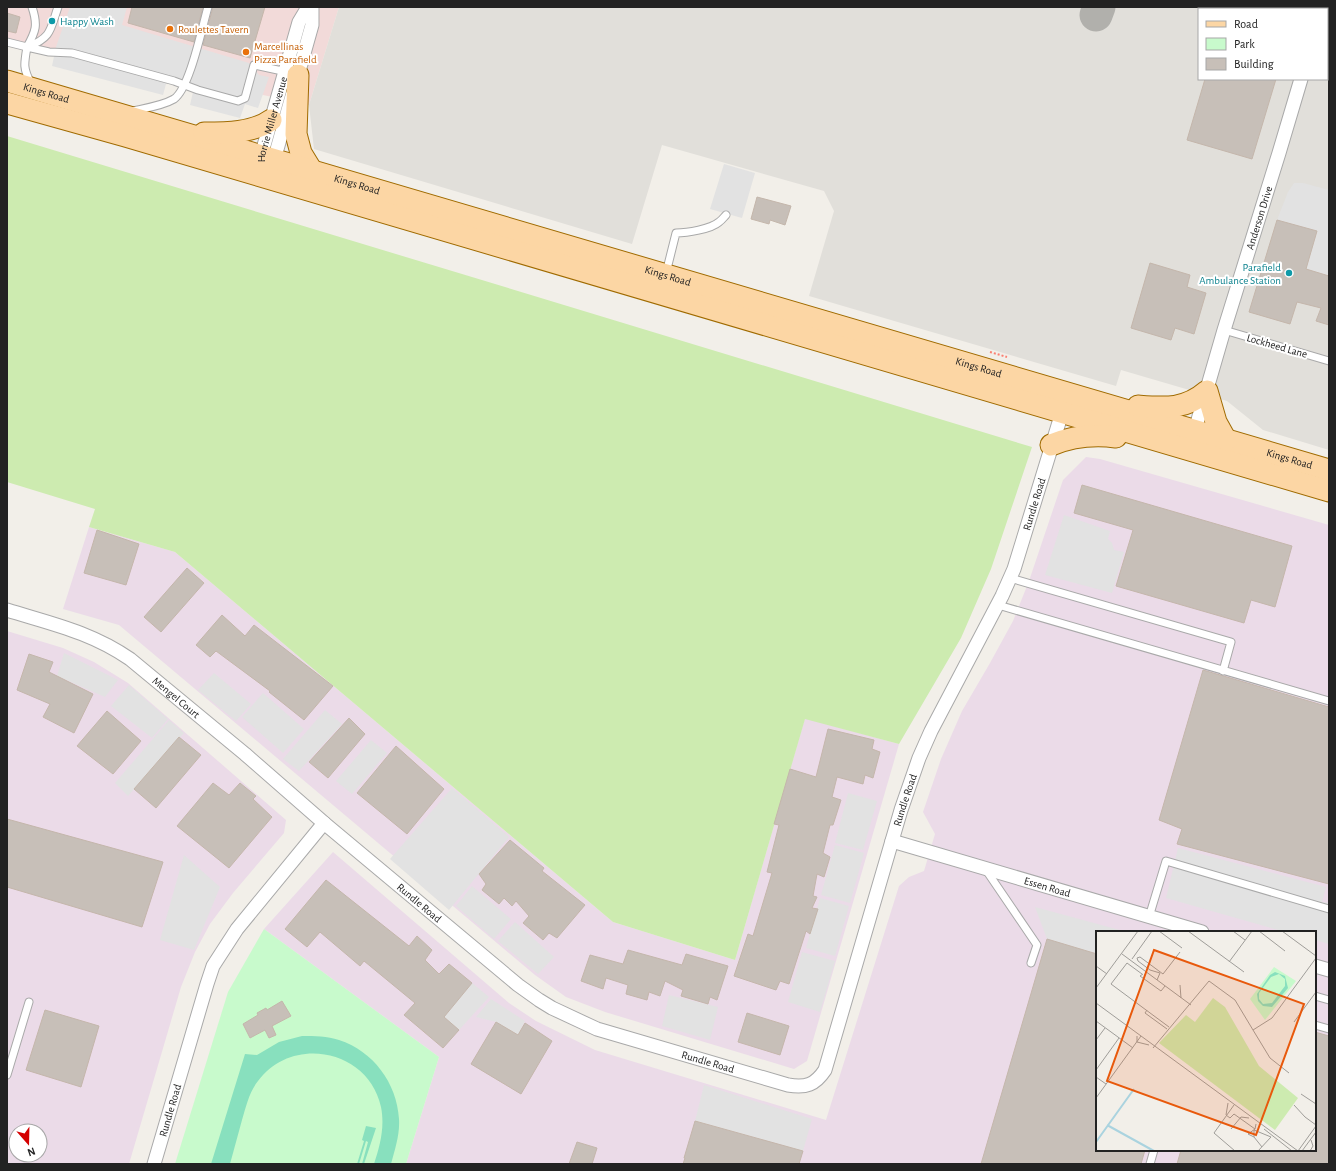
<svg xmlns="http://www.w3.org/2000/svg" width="1336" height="1171" font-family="'Alegreya Sans',sans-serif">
	<rect width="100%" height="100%" fill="#f2efe9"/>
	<path fill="#f2dad9" d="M7,7H339L309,105L7,39Z"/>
	<path fill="#ebdbe8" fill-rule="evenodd" d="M1086,457L1100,459L1329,525V1164H406L439,1057L264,929L333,852L509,1003L536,1021L595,1050L826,1120L899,886L909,877L924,871L935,834L923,812L941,759L962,711L990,663L1013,621L1029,581L1063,480ZM1097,932H1315V1150H1097Z
		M89,527L175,552L613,922L735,960L805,718L899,744L807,1061L794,1069L605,1012L566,997L535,975L119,625L63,609Z
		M7,631L63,648L94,662L128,683L286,820L284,833L233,893L210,924L195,952L181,987L129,1164H7ZM16,1131H40V1155H16Z"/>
	<path fill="#e1dfda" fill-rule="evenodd" d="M339,7H1329V450L1263,430L1227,401L1121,370L1116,386L809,296L834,211L824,191L662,145L632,244L314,149L309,105ZM1199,9H1327V79H1199Z"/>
	<path fill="#cdebb0" d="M7,136L1032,447L991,569L961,638L899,744L805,719L735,960L613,922L175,552L89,527L95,509L7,482Z"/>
	<path fill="#c8facc" d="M264,929L439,1057L406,1164H175L228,992Z"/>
	<path fill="#88e0be" d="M302,1036C315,1036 327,1036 339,1040C373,1051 397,1083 399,1119C400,1134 395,1149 391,1164H374C380,1146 385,1127 381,1107C369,1050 293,1034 258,1081C249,1092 246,1107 242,1120C238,1135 234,1149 230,1164H211L245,1054L257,1055L279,1042Z
		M366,1126L376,1128L364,1164H362L368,1142L366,1141L359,1164H357L364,1141L362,1140Z"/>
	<path fill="#e2e2e2" d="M70,7H127L122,25L249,63L259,75L269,77L258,108L245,104L240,118L190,105L193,92L169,83L166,84L163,95L52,66L56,47Z
		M724,164L755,173L742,218L710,209Z
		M1294,183H1303L1329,190V276L1306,269L1317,231L1277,220L1288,192Z
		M1064,515L1110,531L1108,539L1112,543L1114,550L1124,552L1112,593L1045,575Z
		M64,653L118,680L105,697L57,676Z
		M214,673L251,704L236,721L198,690Z
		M129,685L168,719L152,738L111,706Z
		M263,693L304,729L283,753L242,717Z
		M325,710L342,724L299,771L283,759Z
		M169,720L184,733L128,796L115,783Z
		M371,740L387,753L352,794L336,781Z
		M452,788L509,837L449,910L390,859Z
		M848,793L877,801L863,850L835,843Z
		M835,845L864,853L850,903L821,895Z
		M1178,848L1326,887L1322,902L1329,903V944L1315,940V932H1285L1166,898Z
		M184,855L220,887L194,950L160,940Z
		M472,886L511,919L494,939L456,906Z
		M820,898L849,906L835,956L806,948Z
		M1035,907L1127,932H1097V954L1047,939Z
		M515,922L554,957L538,974L498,941Z
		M802,952L835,961L820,1012L788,1002Z
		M472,983L489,997L459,1030L444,1017Z
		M669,995L718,1007L710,1040L662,1026Z
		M491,999L525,1021L518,1035L496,1022L476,1017Z
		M704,1085L812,1119L803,1151L695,1121Z"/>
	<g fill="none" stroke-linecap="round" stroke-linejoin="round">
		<path stroke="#b1b0ac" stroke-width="33" d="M1096,15L1099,7"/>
	</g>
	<path fill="#c7bfb8" stroke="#c4b6ab" d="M132,7H203L194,42L128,23Z
		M213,7H265L250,58L203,45Z
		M7,13L20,17L16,33L7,31Z
		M1205,79H1276L1252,159L1187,140Z
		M757,197L791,206L785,225L770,220L769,224L751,219Z
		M1277,220L1317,231L1306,269L1329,276V325L1316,321L1321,308L1297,302L1290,324L1249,312Z
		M1150,263L1190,275L1187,287L1206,293L1194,334L1175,328L1171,340L1131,328Z
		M1082,485L1292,546L1275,607L1251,600L1244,623L1116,586L1133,530L1074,513Z
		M97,530L139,544L126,585L84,573Z
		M187,568L204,583L161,632L144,617Z
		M222,615L245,636L254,625L333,686L304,720L269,692L270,691L216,651L210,657L196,645Z
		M29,654L53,662L49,672L93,694L74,733L43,717L50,704L17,690Z
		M1203,670L1329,707V884L1177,844L1182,829L1159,820Z
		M107,711L141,741L113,774L77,746Z
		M349,718L365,734L328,778L309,762Z
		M828,729L874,740L872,749L880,752L873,778L865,775L863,784L837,777L832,797L841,800L833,825H830L823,853L830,857L824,877L817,874L813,896L817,897L812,908L818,909L810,934L806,931L789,984L780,981L776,990L734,976L748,934L753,936L772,873L767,872L779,825L774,824L790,769L816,777Z
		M179,737L201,755L156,808L134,789Z
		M396,746L444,789L407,834L357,793Z
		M213,783L229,795L240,783L256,796L253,799L272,817L229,868L177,826Z
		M7,819L163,862L142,927L7,887Z
		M510,840L544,868L542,871L585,905L557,938L549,933L543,940L523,923L529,916L516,901L512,906L504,898L499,904L482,890L486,884L479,874Z
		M326,880L409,946L417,936L432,950L425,960L439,974L449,964L472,983L444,1017L459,1030L443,1048L404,1015L415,1003L364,961L360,966L320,932L307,947L285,929Z
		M1047,939L1097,954V1150H1145L1141,1164H981Z
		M628,950L682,965L686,954L728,966L717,1000L710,997L708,1004L681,996L683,990L665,981L660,996L649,992L647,1000L626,994L628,985L606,978L603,989L581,981L590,955L623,964Z
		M282,1001L291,1016L272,1026L276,1035L269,1038L265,1030L250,1038L243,1024L258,1015L257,1013L266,1008L267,1010Z
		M45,1010L99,1026L81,1087L26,1070Z
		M747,1013L789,1026L780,1055L738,1042Z
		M496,1022L518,1035L525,1023L552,1041L521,1094L471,1064Z
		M1315,1032L1329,1036V1164H1177L1181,1150H1315Z
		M695,1121L803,1151L799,1164H683L685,1158H684Z
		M577,1142L597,1148L592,1164H569Z"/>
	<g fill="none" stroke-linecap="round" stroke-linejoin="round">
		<defs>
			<path id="lane" d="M7,42L27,47C36,31 38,25 32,7
				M27,47L49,52L72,53L174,81L198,90L238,101L245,98L254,65L287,72
				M27,47C24,64 23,69 31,83
				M28,47C52,37 50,30 58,7
				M132,111C146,108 162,106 174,99C190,88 202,27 208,7
				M666,273L676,233C687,233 711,229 719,222C722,220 724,217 726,215
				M1224,330L1329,361
				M1010,578L1231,642L1223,671
				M998,605L1329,701
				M986,870L1037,945L1031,963
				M1149,917L1166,861L1329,909
				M1315,996L1329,1000
				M1315,1025L1329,1029
				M7,1075L29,1002
				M1150,1164L1154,1150"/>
			<g id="street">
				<path d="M1321,9L1322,7"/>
				<path id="s1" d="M261,163V156L299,22L308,7"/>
				<path d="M270,165L274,160L312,25V7"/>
				<path id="s2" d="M1193,437L1224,330L1279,153L1301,79"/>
				<path id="s3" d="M7,610C52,624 91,632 130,659L245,754L324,823"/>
				<path id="s4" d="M892,841L1202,932"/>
				<path d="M1315,966L1329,970"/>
				<path id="s5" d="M154,1164L207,984L213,966L237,929L324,823L518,985L539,1000L552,1008L597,1029L788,1085C806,1088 815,1085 825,1070L901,810L919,758L931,731L1002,596L1014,569L1064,406"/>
			</g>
			<g id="primary">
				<path d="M298,75L296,134L301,153L312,171"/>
				<path id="s6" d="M7,81L1329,470"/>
				<path d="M7,103L125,136L1329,491"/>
				<path d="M204,133C226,133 253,133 271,120"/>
				<path d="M1138,406C1165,408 1185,410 1207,391L1216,422L1226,440"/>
				<path d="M1051,445C1073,436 1093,434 1116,437"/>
			</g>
		</defs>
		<use href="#lane" stroke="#a9a9a9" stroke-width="9"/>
		<use href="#street" stroke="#a9a9a9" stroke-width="15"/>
		<use href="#primary" stroke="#a06b00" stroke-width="23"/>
		<path stroke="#fa8072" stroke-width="2" stroke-dasharray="2 2" stroke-linecap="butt" d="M990,352L1007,357"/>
		<use href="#lane" stroke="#fff" stroke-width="7"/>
		<use href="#street" stroke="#fff" stroke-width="13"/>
		<use href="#primary" stroke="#fcd6a4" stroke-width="21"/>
	</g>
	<g fill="#0f9aa8" stroke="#fff" stroke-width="1.5">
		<circle cx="52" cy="21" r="4"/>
		<circle cx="1289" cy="273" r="4"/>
	</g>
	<g fill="#e8710a" stroke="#fff" stroke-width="1.5">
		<circle cx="170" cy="29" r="4"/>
		<circle cx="246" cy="52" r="4"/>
	</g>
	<g text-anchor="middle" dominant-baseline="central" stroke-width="4" stroke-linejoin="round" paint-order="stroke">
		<g font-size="11" fill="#0d838f" stroke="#fff" text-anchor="start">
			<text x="60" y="21">Happy Wash</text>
			<text x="1281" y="267" text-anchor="end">Parafield<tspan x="1281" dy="13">Ambulance Station</tspan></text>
		</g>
		<g font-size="11" fill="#c56008" stroke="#fff" text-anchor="start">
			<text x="178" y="29">Roulettes Tavern</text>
			<text x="254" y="46">Marcellinas<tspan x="254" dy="13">Pizza Parafield</tspan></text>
		</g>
		<g font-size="11" fill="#222" stroke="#fff">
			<text stroke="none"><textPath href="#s6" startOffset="41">Kings Road</textPath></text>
			<text stroke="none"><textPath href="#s1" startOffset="45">Horrie Miller Avenue</textPath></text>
			<text stroke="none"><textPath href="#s6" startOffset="365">Kings Road</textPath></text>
			<text stroke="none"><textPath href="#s2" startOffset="229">Anderson Drive</textPath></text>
			<text stroke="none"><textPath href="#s6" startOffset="689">Kings Road</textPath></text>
			<text transform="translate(1277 346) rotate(16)">Lockheed Lane</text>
			<text stroke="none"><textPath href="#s6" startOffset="1013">Kings Road</textPath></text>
			<text stroke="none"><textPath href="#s6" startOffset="1337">Kings Road</textPath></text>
			<text stroke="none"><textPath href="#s5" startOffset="1579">Rundle Road</textPath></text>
			<text stroke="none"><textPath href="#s3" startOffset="193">Mengel Court</textPath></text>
			<text stroke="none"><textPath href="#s5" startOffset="1255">Rundle Road</textPath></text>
			<text stroke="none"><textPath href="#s4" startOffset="162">Essen Road</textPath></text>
			<text stroke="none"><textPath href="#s5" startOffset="512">Rundle Road</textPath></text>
			<text stroke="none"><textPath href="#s5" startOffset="847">Rundle Road</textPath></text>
			<text stroke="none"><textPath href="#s5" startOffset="56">Rundle Road</textPath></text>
		</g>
	</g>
	<g transform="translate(1096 931)">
		<rect width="220" height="220" fill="#f2efe9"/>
		<path d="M117,67L129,76L163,135L202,167L179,199L63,112L90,84L99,91Z" fill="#cdebb0"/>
		<path d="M178,36L200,50L169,89L154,68Z" fill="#c8facc"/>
		<path d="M179,41L189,45L192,57L176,76L167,75L162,70L161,63L174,44ZM183,43L189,48V55L176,72L167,73L163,68V62L175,46Z" fill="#88e0be" fill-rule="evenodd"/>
		<path fill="none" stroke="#aad3df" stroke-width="2" d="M11,194L58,220M0,211L38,158"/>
		<path fill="none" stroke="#9f9d99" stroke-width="1" d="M63,0L86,17M92,0L148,41M137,0L149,9M163,0L189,20M186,0L220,25M26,23L95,74M36,28L56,0M133,31L156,0M0,35L11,43M46,43L31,32L15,53L73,96M47,43L44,45L65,60L69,55M61,49L64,42L54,39L42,30L41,27L44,26L67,43L84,21M84,54L85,67M0,57L42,0M0,72L202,220M51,79L49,82L71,98M0,90L37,117M198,91L220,61M157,99L174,127L193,142M41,105V111L53,114M0,109L9,97M57,117L113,50L139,69L157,99L176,87L220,27M0,139L23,107M0,146L10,153M205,163L220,173M0,167L45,105M138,174L118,202L139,220M198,174L209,186M130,184L134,187L138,183L159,198M130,184L132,172M209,186L220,194M135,198L145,186L153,187M168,198L196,220M158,206L152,203L159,198L160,193M166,216L158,206V199L175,206M162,220L175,206M202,220L220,195M206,220L220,201M214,220L217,215L215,209"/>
		<path fill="#e8590c" fill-opacity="0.15" stroke="#e8590c" stroke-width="2" d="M58,19L208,73L160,204L11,150Z"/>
		<rect width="220" height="220" fill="none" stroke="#222" stroke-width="2"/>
	</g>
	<rect width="1336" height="1171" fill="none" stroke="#222222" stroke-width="16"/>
	<rect x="1198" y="8" width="130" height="72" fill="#ffffff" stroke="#a7a7a7"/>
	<rect x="1206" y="21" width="20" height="6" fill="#fcd6a4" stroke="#a7a7a7"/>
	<text x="1234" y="28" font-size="12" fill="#222222">Road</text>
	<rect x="1206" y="38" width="20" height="12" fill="#c8facc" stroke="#a7a7a7"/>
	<text x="1234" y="48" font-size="12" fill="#222222">Park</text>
	<rect x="1206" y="58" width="20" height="12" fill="#c7bfb8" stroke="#a7a7a7"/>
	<text x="1234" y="68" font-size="12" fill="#222222">Building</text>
	<g transform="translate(28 1143) rotate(160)"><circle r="19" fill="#ffffff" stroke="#a7a7a7"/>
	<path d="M0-3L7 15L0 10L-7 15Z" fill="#d40000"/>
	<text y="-6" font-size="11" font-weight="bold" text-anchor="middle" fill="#222222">N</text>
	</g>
</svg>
